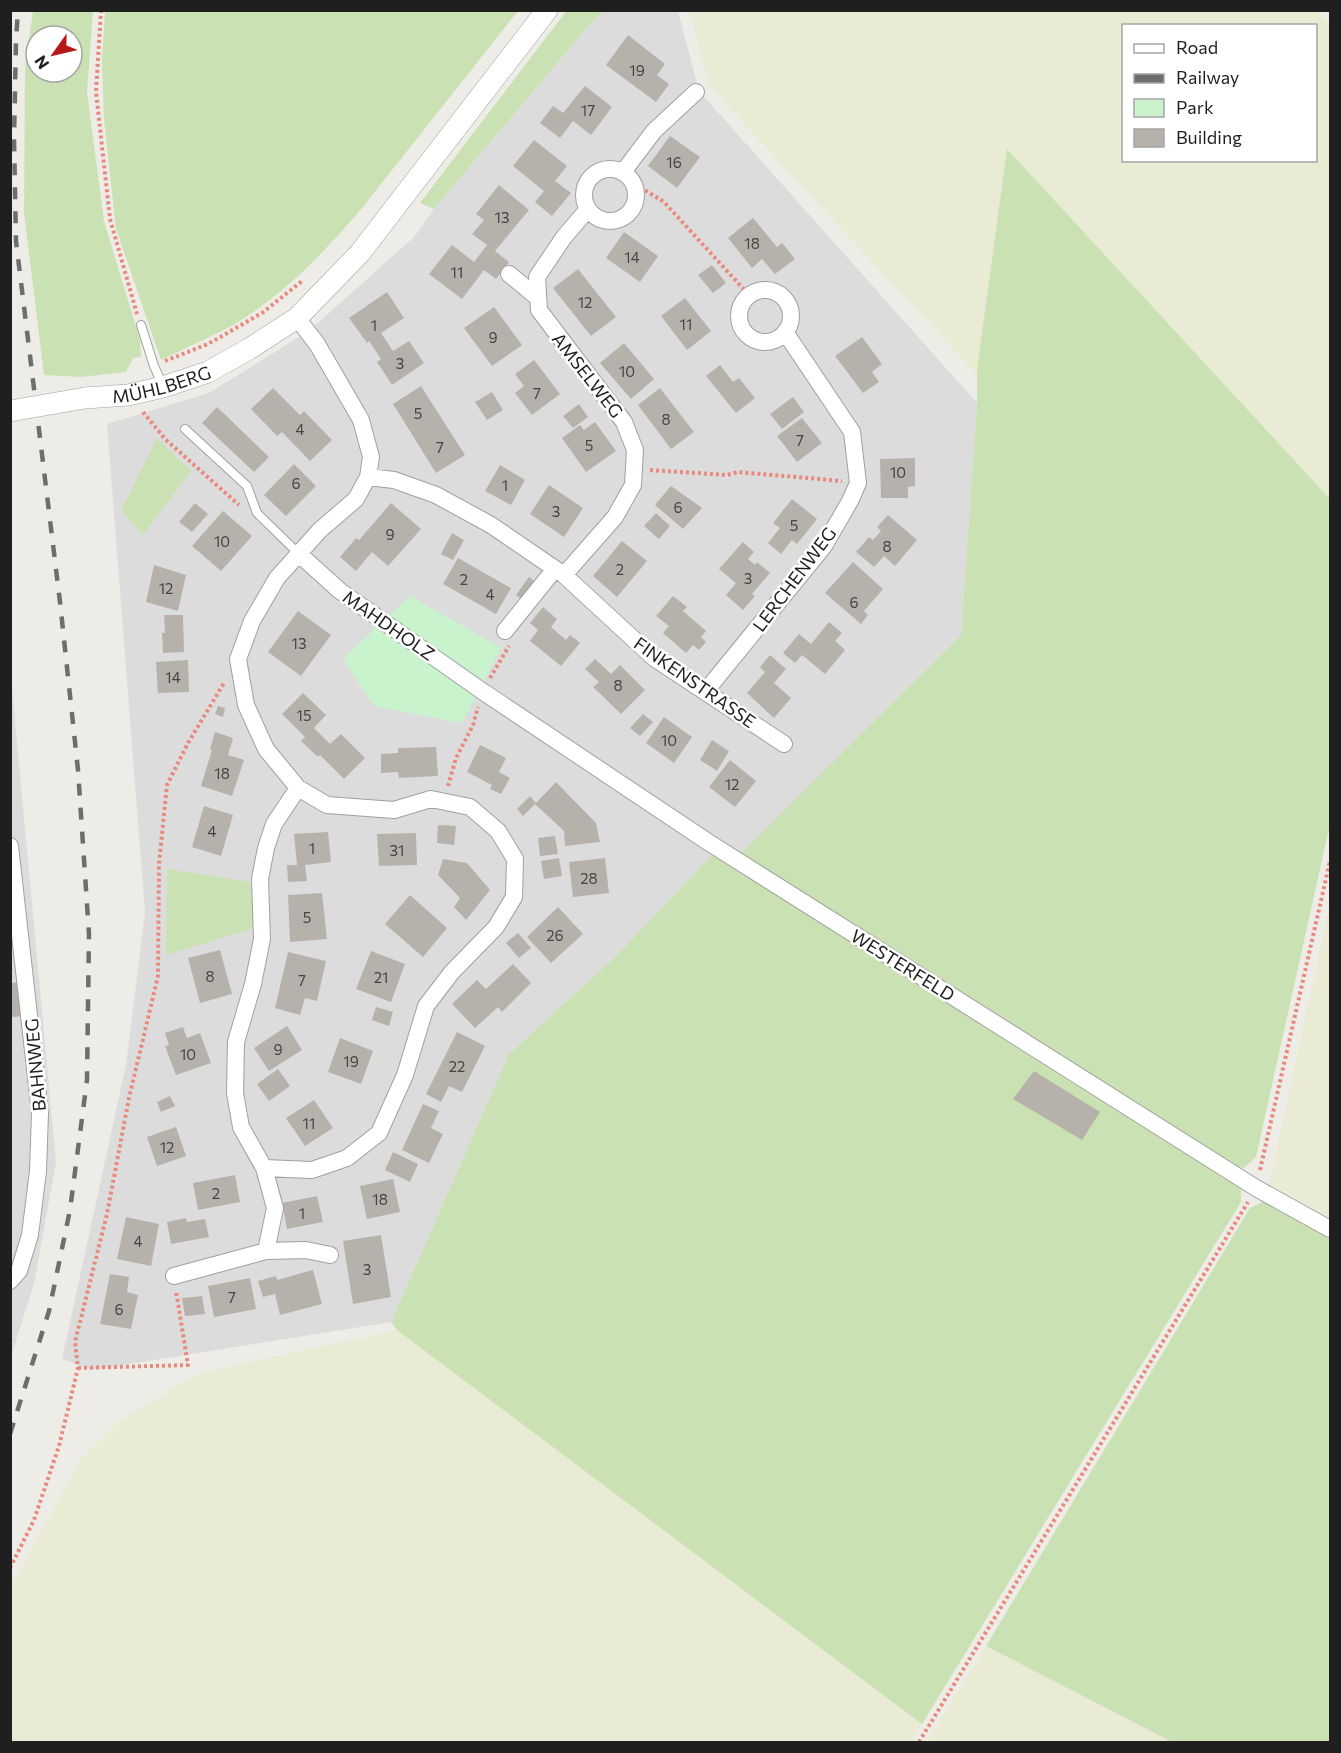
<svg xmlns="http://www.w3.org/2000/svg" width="1341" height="1753" font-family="Commissioner,sans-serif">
	<rect width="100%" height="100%" fill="#eeece6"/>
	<path fill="#dddcdc" d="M604,11H678L699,91L977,403L961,635L739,855L714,853L615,957L509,1054L391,1322L92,1370L62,1359L126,1065L145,912L107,424L209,393L309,331L415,236L434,209L590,24Z
		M10,667L56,1162L34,1284L11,1356Z"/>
	<path fill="#e9ebd4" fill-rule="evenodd" d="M689,11H1317L1330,25V500L978,376L710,87ZM1124,26H1316V160H1124Z
		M1330,903V1218L1269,1184Z
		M397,1330L922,1724L911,1742H11V1587L80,1460L122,1419L198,1374Z
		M986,1646L1172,1742H927Z"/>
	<path fill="#cae2b3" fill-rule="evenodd" d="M567,10L604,11L590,24L434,209L420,203Z
		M33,11H93L87,92L104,221L140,340L141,357L133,358L126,372L81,377L44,375L24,213L25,68ZM36,36H72V72H36Z
		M105,11V10L518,11L358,213C323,253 288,290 243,319C218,335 188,346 161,360L116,229L104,120L102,60Z
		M1007,149L1330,499V824L1256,1157L1244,1168L1233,1165L739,855L961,635L977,403V370Z
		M157,438L191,471L143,535L121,511Z
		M714,853L1237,1182L1241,1190V1202L922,1724L397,1330L391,1322L509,1054L615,957Z
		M167,869L250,882L255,928L166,955Z
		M1266,1200L1330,1235V1742H1172L986,1646L1250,1208Z"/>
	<path fill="#c9f3cc" d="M410,596L501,648L462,723L374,706L343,659Z"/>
	<path fill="#b7b1ac" d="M628,35L665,64L657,75L669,84L656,102L606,65Z
		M585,86L612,107L591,135L573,121L560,138L540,123L553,106L563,113Z
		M670,136L700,157L677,188L648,166Z
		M534,140L567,166L555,181L571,193L552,216L535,202L544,191L513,166Z
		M499,185L529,210L495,251L509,262L496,279L484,270L462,299L429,274L452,245L474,262L487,245L472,234L484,220L476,214Z
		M753,218L777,247L782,243L795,259L775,274L762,259L752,268L728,238Z
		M624,232L658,256L640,282L606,258Z
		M712,265L726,283L713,293L698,275Z
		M578,269L616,317L591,336L553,288Z
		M387,292L404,318L381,333L393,351L409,341L424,363L392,385L377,362L381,359L369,341L367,343L349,318Z
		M685,298L711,331L687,350L661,316Z
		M494,307L522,345L492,366L464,328Z
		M862,337L882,364L872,372L879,382L863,393L835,356Z
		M624,343L654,379L631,399L600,363Z
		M534,360L560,394L532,415L515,393L524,386L515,374Z
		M720,365L733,382L739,378L755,398L736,413L706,376Z
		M421,386L465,455L436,473L393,404Z
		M273,388L300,415L304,411L332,440L310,461L282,432L277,436L251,409Z
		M660,388L694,432L671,449L638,405Z
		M492,392L503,410L487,420L475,402Z
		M793,397L804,412L782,429L770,414Z
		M579,404L588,417L573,428L563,416Z
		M217,407L269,457L254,472L202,423Z
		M802,418L822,443L797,462L777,436Z
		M595,422L616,451L586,472L562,438L580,425L584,430Z
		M915,458V486L908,487V498H881L880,459Z
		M294,464L316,486L286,516L264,495Z
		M500,465L525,480L511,505L485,491Z
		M549,485L583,508L564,537L530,514Z
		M671,486L702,508L683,529L655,505Z
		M792,499L817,519L797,544L792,540L781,554L768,543L780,528L773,523Z
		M195,503L208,514L192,532L179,522Z
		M391,503L421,529L388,566L372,552L356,571L340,557L356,538L359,540Z
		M223,511L252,536L221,571L192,546Z
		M656,513L670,526L659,539L644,526Z
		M888,515L917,540L895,566L884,556L874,567L856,552L869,537L873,540L881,531L877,527Z
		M452,533L464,540L453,560L441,554Z
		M622,541L647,561L617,597L593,576Z
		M743,542L754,552L748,559L755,565L757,562L770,573L752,594L755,596L743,610L726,595L736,583L719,569Z
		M458,558L511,588L496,614L443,584Z
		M853,562L883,589L864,611L868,615L861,624L825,593Z
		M154,565L186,575L178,611L146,602Z
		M529,577L538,584L524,601L516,595Z
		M673,596L687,607L683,611L706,631L701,637L706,642L699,650L693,645L686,653L663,633L669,626L656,616Z
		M543,607L557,619L551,627L566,640L570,635L580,643L561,666L530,641L538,630L530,623Z
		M298,611L331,635L301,676L268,652Z
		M164,615H183L184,652L163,653L162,633H165Z
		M829,622L842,633L835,641L845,650L825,674L802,655L795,663L783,653L799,634L811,644Z
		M770,655L786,669L774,683L791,698L774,718L747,693L765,672L760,667Z
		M595,659L611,674L620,665L645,690L621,714L593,687L599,682L585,669Z
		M188,660L189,692L158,693L156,662Z
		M303,693L326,715L314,728L330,744L341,734L365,758L344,779L320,755L318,757L301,741L305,737L282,714Z
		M218,706L225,708L223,717L215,714Z
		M643,714L653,722L640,736L630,728Z
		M664,717L692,737L674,763L646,743Z
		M215,732L233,738L228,755L244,760L232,796L201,786L212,750L210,749Z
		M712,740L729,751L717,771L700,760Z
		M480,745L506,758L499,772L510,778L501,794L490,789L492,785L467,772Z
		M436,747L438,776L399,778L398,772L381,773V754L398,753V748Z
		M730,760L756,781L735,807L709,787Z
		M556,782L596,823L600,842L565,846L564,831L535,804Z
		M530,796L536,803L523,816L517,809Z
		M204,806L233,815L221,856L192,847Z
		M438,825L456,826L454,845L437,843Z
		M328,832L331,862L305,865L307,881L288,882L287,865H297L294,834Z
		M416,833L417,865L379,866L377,834Z
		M555,836L558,854L540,856L538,838Z
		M559,858L562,876L544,879L541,861Z
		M605,858L609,893L573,897L569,862Z
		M443,859L467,863L490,890L466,920L454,907L460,898L438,875Z
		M322,893L327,939L290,942L288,895Z
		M410,895L447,928L423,957L385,924Z
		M558,907L583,934L551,963L527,937Z
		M518,933L531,948L519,958L506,943Z
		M220,950L232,994L200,1003L188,958Z
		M371,951L405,964L391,1002L356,989Z
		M288,952L326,961L317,1001L305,998L300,1015L275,1008Z
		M513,964L531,983L502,1012L498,1007L475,1028L452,1004L477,980L486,989Z
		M21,982L25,1016L11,1017L10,983Z
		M376,1007L393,1012L389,1026L372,1020Z
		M287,1026L302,1050L269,1071L254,1048Z
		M183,1027L187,1038L200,1033L211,1063L176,1075L165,1046L169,1045L165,1033Z
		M457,1032L485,1046L462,1092L449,1086L441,1102L426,1094Z
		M340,1038L373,1051L361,1084L328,1072Z
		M278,1069L290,1086L269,1101L257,1084Z
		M1034,1071L1100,1112L1082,1140L1013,1099Z
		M170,1096L175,1106L161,1112L157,1102Z
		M314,1100L333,1128L305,1146L286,1118Z
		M423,1104L439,1111L431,1128L443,1134L429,1163L402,1150Z
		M176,1127L186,1156L157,1166L147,1137Z
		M393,1152L418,1164L410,1182L385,1170Z
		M235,1175L240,1202L198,1210L193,1183Z
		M393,1179L400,1212L367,1219L360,1186Z
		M317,1196L323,1222L287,1229L282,1203Z
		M126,1217L159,1224L151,1266L117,1259Z
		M186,1218L187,1222L205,1219L209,1237L171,1244L167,1222Z
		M381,1235L391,1297L353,1304L343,1241Z
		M313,1270L322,1304L280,1315L275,1294L263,1297L258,1281L276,1276L277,1280Z
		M110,1274L129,1277L127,1292L138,1295L131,1329L100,1324Z
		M250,1278L256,1309L214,1317L208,1286Z
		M202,1296L205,1314L185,1316L182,1298Z"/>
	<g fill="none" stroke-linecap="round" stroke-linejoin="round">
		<defs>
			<path id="service" d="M141,325L154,366L163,386
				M185,429L247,486L257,513L299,554"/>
			<path id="minor" d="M584 195a26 26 0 1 1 52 0a26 26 0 1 1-52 0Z
				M623,172L654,131L696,92
				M509,274L538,298
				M739 316a26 26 0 1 1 52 0a26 26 0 1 1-52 0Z
				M297,318L317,344L361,420L371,457L368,477L356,499L320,530L277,578L252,621L238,659L246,705L266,749L298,788L327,805L394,810L431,799L470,807L498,831L515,859L514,897L496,927L452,972L426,1006L405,1075L379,1133L347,1158L312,1170L264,1168L241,1127L235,1093L236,1042L253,984L262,939L260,879L266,848L274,824L298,788
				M368,477L394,480L436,495L491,525L564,575L654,658L784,744
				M299,554L340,591L482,691L708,842L1256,1188L1330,1229
				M564,575L615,517L633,485L635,450L624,422L539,310L537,277L564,237L588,209
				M505,631L554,570
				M705,692L824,546L850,501L858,483L852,432L785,332
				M10,846L40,1113L38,1171L30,1235L19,1271L10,1281
				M266,1251L306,1250L330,1255
				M174,1276L266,1251L275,1208L264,1168"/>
			<g id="tertiary">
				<path id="s1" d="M85,398L128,395L163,387L208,372L249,349L297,318L360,253L547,10"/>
			</g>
		</defs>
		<use href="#service" stroke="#a0a0a0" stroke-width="10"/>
		<use href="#minor" stroke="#a0a0a0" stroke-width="18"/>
		<use href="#tertiary" stroke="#a0a0a0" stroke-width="22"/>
		<path stroke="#e9897d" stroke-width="4" stroke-dasharray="3 3" stroke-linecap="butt" d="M101,10L96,92L110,219L137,314
			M635,184L664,202L749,295
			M165,361L208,344L262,313L302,281
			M143,412L165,439L239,505
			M650,470L727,475L738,472L842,481
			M490,678L509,646
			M448,786L456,758L473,725L478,707
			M1260,1170L1330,861
			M78,1368L188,1365L176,1291
			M10,1568L34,1520L59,1446L78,1368L75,1342L107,1214L129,1098L158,976L159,864L167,785L188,743L224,683
			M919,1742L1248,1202"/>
		<use href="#service" stroke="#fff" stroke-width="8"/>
		<use href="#minor" stroke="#fff" stroke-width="16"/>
		<use href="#tertiary" stroke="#fff" stroke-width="21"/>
		<path stroke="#6d6d6d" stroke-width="4.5" stroke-dasharray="12 12" stroke-linecap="butt" d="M10,1434L49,1311L70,1210L87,1080L89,934L78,770L60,602L16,241L14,139L16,40L18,10"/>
		<defs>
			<path id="tertiary-bridge" d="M10,411L85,398"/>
		</defs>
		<use href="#tertiary-bridge" stroke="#a0a0a0" stroke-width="22" stroke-linecap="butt"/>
		<use href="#tertiary-bridge" stroke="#fff" stroke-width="21"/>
	</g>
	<g text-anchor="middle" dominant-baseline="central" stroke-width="5" stroke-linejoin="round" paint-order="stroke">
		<g font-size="15" fill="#454442">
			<text x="637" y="70">19</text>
			<text x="588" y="110">17</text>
			<text x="674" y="162">16</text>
			<text x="502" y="217">13</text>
			<text x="752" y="243">18</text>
			<text x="632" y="257">14</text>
			<text x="457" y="272">11</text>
			<text x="585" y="302">12</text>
			<text x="686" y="324">11</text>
			<text x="374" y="325">1</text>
			<text x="493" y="337">9</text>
			<text x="400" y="363">3</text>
			<text x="627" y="371">10</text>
			<text x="537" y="393">7</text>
			<text x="418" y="413">5</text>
			<text x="666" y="419">8</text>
			<text x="300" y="429">4</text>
			<text x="800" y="440">7</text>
			<text x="589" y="445">5</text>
			<text x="440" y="447">7</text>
			<text x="898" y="472">10</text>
			<text x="296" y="483">6</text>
			<text x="505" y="485">1</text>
			<text x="678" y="507">6</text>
			<text x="556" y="511">3</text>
			<text x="794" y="525">5</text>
			<text x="390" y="534">9</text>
			<text x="222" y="541">10</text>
			<text x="887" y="546">8</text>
			<text x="620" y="569">2</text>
			<text x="748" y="578">3</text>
			<text x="464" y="579">2</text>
			<text x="166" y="588">12</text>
			<text x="490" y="594">4</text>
			<text x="854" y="602">6</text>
			<text x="299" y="643">13</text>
			<text x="173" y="677">14</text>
			<text x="618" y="685">8</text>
			<text x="304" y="715">15</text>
			<text x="669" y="740">10</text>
			<text x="222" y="773">18</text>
			<text x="732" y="784">12</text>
			<text x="212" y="831">4</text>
			<text x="312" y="848">1</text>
			<text x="397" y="850">31</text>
			<text x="589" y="878">28</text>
			<text x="307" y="917">5</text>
			<text x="555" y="935">26</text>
			<text x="210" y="976">8</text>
			<text x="381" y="977">21</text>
			<text x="302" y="980">7</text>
			<text x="278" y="1049">9</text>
			<text x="188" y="1054">10</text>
			<text x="351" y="1061">19</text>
			<text x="457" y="1066">22</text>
			<text x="309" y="1123">11</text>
			<text x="167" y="1147">12</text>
			<text x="216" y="1193">2</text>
			<text x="380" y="1199">18</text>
			<text x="302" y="1213">1</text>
			<text x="138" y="1241">4</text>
			<text x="367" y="1269">3</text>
			<text x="232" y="1297">7</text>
			<text x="119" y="1309">6</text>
		</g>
		<g font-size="18" fill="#1f1f1f" stroke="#fff">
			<text transform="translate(588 375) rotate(52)">AMSELWEG</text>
			<text stroke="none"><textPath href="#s1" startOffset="78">MÜHLBERG</textPath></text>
			<text transform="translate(794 579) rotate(-53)">LERCHENWEG</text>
			<text transform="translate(389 625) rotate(35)">MAHDHOLZ</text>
			<text transform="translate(695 682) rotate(35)">FINKENSTRASSE</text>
			<text transform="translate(903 965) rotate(32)">WESTERFELD</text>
			<text transform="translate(35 1065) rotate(-95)">BAHNWEG</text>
		</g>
	</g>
	<rect width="1341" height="1753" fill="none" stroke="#1f1f1f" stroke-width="24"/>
	<rect x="1122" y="24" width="195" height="138" fill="#ffffff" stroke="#a5a5a5" stroke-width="1.5"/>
	<rect x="1134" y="44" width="30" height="9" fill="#ffffff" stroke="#a5a5a5" stroke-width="1.5"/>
	<text x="1176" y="54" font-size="18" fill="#1f1f1f">Road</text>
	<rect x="1134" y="74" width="30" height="9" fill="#6d6d6d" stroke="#a5a5a5" stroke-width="1.5"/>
	<text x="1176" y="84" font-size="18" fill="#1f1f1f">Railway</text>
	<rect x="1134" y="99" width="30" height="18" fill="#c9f3cc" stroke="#a5a5a5" stroke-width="1.5"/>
	<text x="1176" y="114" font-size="18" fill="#1f1f1f">Park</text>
	<rect x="1134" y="129" width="30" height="18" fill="#b7b1ac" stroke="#a5a5a5" stroke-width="1.5"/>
	<text x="1176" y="144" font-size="18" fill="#1f1f1f">Building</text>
	<g transform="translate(54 54) rotate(236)"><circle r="28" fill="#ffffff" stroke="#a5a5a5" stroke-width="1.5"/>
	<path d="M0-4.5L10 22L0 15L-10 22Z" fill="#b51919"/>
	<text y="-9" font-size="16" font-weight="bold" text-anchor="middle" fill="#1f1f1f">N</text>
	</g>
</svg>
